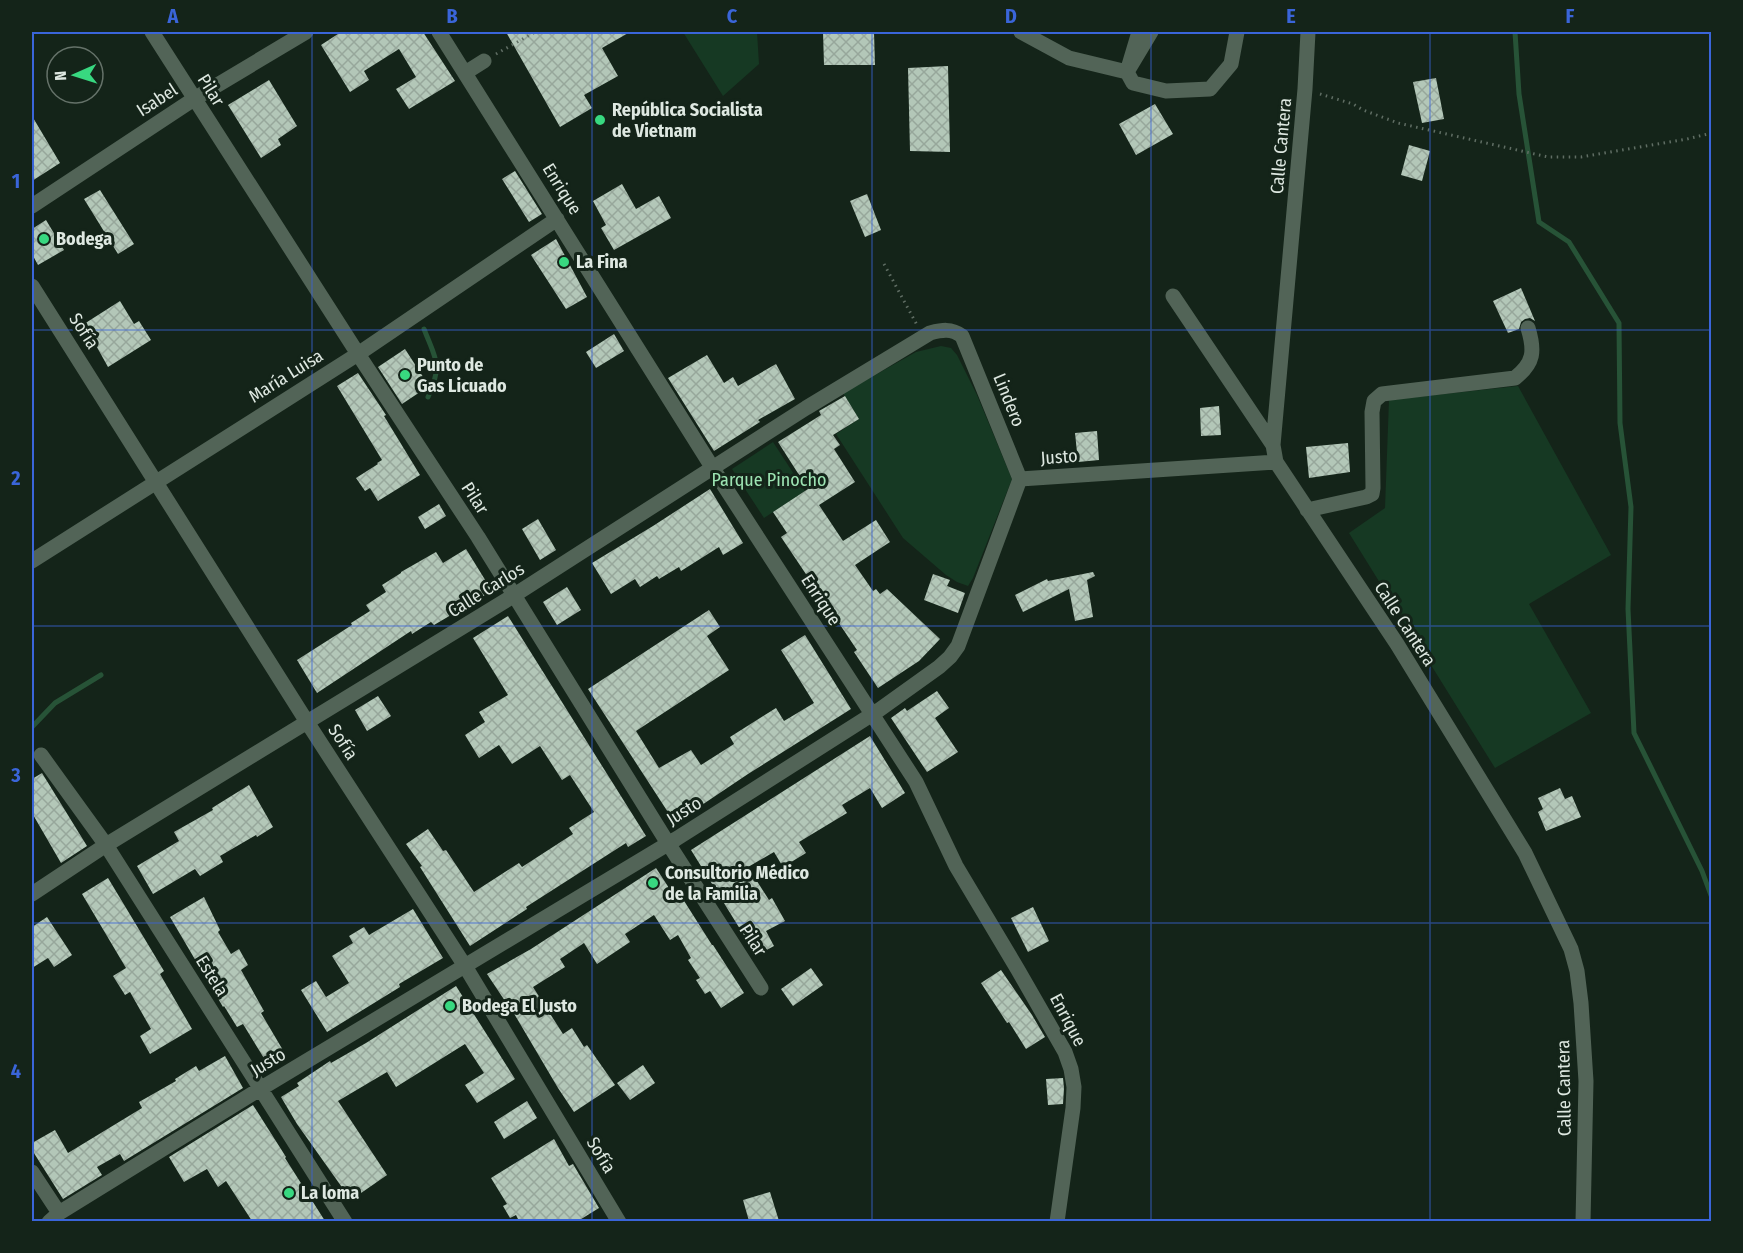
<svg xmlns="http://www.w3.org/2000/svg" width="1743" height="1253" font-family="'Fira Sans Condensed',sans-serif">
	<defs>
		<pattern id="building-cross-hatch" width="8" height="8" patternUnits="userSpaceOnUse" patternTransform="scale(1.5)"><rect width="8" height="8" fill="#b3c7b8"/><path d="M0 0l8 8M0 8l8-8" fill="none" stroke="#97a79b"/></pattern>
	</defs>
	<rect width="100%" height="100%" fill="#142419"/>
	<path fill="#163923" d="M683,32H757L759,64L723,96Z
		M941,346L951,348L957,355L977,395L1012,479L973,578L968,586L957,582L946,575L903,538L836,434L859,419L843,393L916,352Z
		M1518,386L1611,555L1529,604L1591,713L1495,768L1349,533L1385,508L1389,400Z
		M773,442L805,491L764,518L732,469Z"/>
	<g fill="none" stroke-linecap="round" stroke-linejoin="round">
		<path stroke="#275337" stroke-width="5" d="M1515,32L1519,94L1539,222L1569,242L1619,323L1620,423L1631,507L1628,609L1634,733L1702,871L1712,898
			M424,329C436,360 443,364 428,397
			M32,727L55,703L101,675"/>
	</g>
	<path fill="url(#building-cross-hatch)" d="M341,32H423L455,81L409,109L396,89L416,77L399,49L364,71L369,80L350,92L321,45Z
		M506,32H630L602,48L618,76L584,95L592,108L560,127Z
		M823,32H874L875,65H824Z
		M948,66L950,152L910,151L908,68Z
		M1436,78L1444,119L1422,123L1413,82Z
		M269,80L297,126L278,139L281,145L261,158L228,105Z
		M1155,104L1173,134L1136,155L1119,124Z
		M32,116L60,163L32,181Z
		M1409,145L1430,151L1422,181L1401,175Z
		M515,171L542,214L529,222L502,179Z
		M622,184L636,209L659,196L671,218L614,250L601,228L606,225L593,201Z
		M100,190L134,244L118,254L84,199Z
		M867,194L881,230L865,237L850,201Z
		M46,220L64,250L38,265L32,254V229Z
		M556,239L587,297L566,309L531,255Z
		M1521,288L1535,321L1530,318L1525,319L1521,322L1519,329L1508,333L1493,301Z
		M120,301L134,324L139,321L151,340L108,367L84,324Z
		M614,334L624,351L596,368L586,352Z
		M405,349L429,386L402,404L378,367Z
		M707,355L724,383L733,377L738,386L776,364L795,399L758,420L760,422L714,451L668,378Z
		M358,373L386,415L384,416L420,475L378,501L370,488L365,491L356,478L378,464L377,463L382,460L337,386Z
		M845,396L859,419L833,435L840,445L834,449L855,482L819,505L843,541L876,520L890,542L855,565L873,591L876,589L880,594L887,589L940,639L919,661L878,688L854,652L857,650L781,537L787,533L773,512L808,489L778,442L821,415L819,411Z
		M1219,406L1221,435L1201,436L1200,408Z
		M1097,431L1099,460L1078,462L1075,433Z
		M1348,443L1350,472L1309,478L1306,447Z
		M710,489L743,543L723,555L719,547L681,571L679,567L659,579L657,576L640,587L635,579L611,594L592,563L653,526Z
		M439,504L446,516L425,529L418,517Z
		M538,519L556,550L540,560L522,529Z
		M466,549L492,591L434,625L431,622L412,634L411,631L317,693L297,660L352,625L351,623L370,611L366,605L386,592L382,585L401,573V572L436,552L443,563Z
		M1093,572L1095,576L1087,580L1093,617L1075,621L1069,589L1023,612L1015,595L1047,579L1048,581Z
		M933,574L950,580L947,586L965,593L958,613L924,600Z
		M567,587L581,610L557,625L543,602Z
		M709,610L720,627L707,636L729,670L636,731L659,768L691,750L701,765L734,744L730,737L776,708L784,721L814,703L781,650L805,635L851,709L748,774L675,823L588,689Z
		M508,616L646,836L628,847L626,843L526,907L527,909L470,946L420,867L422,866L406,844L428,829L443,851L446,850L474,892L519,863L522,867L573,834L569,828L594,812L570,775L562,780L540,746L512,764L499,745L479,758L465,735L485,722L479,712L508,695L473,638Z
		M937,691L949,708L935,718L958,752L927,772L891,718L905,708L907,711Z
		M378,696L391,716L367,731L355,710Z
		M870,736L905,793L882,808L870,788L842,805L847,813L799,842L806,853L783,867L774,852L748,867L769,900L772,898L785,921L766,931L774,946L759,954L748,935L745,937L691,850Z
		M42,773L87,846L61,863L32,813V779Z
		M249,785L273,827L257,837L256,835L220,856L223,862L200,876L195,869L153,894L137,866L179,841L174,832L213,810L212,808Z
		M1560,788L1565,799L1572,796L1581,817L1546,831L1538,812L1543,809L1538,798Z
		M656,868L669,888L674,885L712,945H713L744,993L721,1008L710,991L705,994L696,980L700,978L688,960L691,958L678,935L670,940L654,915L625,934L630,942L597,964L584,943L560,959L565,967L533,987L563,1034L572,1028L584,1047L587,1045L615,1085L574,1112L558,1088L506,1000L505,1001L487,974L531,949Z
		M108,878L164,971L160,974L192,1029L150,1054L140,1036L151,1029L130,992L125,995L113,976L126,968L82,894Z
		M204,897L220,930L218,932L231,954L239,949L248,965L241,970L264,1011L261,1013L287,1057L270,1068L243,1024L237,1027L224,1006L223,1007L170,917Z
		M1033,907L1049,941L1028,952L1011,918Z
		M413,909L443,958L399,984L400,987L327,1032L301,990L316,981L326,997L349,983L332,956L353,943L349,936L364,927L369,935Z
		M47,917L72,955L54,967L48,958L32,968V927Z
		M811,968L823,985L793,1006L781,989Z
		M1001,970L1032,1015L1045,1037L1026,1049L1009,1022L1007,1023L981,983Z
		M456,986L515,1079L477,1103L465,1085L484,1073L465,1044L396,1087L387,1072L338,1101L387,1175L351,1200L297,1124L281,1097L299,1086L297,1083L330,1061L331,1063L366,1043Z
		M225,1056L243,1088L124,1161L120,1154L97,1167L102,1175L63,1199L32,1150V1143L55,1130L68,1153L142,1108L139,1102L176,1081L175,1079L196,1066L199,1071Z
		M643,1065L655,1083L630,1100L617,1083Z
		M1063,1078L1064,1088L1063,1104L1048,1105L1046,1079Z
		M527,1101L537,1118L504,1139L494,1122Z
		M253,1105L286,1157L285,1158L325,1221H252L226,1181L218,1187L207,1169L184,1182L169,1157Z
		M554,1139L569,1166L573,1164L599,1208L578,1221H519L516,1215L510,1218L503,1206L507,1204L491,1178Z
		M770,1192L779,1221H749L743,1200Z"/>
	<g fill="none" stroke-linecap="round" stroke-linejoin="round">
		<path stroke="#606e64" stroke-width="3" stroke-dasharray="1.5 4.5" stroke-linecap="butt" d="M496,54L535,32
			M1320,94L1353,104L1363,110L1398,123L1548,157H1581L1687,139L1712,133
			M884,264L917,325"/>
		<path stroke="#526457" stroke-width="15" d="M152,32L358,354L478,537L664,837L761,988
			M439,32L712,467L916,782L956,866L1018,970L1065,1052L1071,1069L1074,1087L1073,1108L1057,1222
			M1021,32L1069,58L1127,72L1151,32
			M1139,32L1127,72L1133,83L1166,91L1210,89L1231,64L1237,32
			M1308,32L1305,89L1273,445L1276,462L1397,644L1525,853L1571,949L1577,971L1581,1003L1586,1081L1583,1222
			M465,73L484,61
			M32,206L194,99L306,32
			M32,286L307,722L465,966L619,1222
			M1173,296L1273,445
			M1020,479L1276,462
			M1307,510L1366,497L1372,494L1373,488L1372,412L1374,401L1382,394L1515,378C1534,363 1535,351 1528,328
			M32,561L358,354L557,219
			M41,755L106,845L345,1222
			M32,894L106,845L505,601L806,408L930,333C942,330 951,328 962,336L1020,479
			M32,1172L59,1213
			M49,1222L59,1213L260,1089L676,839L879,710L939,667L950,657L958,646L1020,479"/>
	</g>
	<path fill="none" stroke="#3a65d9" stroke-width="1.5" stroke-opacity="0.55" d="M312,32V1222M592,32V1222M872,32V1222M1151,32V1222M1430,32V1222M32,330H1712M32,626H1712M32,923H1712"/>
	<g fill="#38d880" stroke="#142419" stroke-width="2">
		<circle cx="600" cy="120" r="6"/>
		<circle cx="44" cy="239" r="6"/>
		<circle cx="564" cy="262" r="6"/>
		<circle cx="405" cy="375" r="6"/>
		<circle cx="653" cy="883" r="6"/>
		<circle cx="450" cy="1006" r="6"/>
		<circle cx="289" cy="1193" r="6"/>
	</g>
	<g text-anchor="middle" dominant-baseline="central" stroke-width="6" stroke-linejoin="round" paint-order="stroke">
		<g font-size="18" fill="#dee8e1" stroke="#142419">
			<text transform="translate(211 90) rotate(58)">Pilar</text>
			<text transform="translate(157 100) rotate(-33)">Isabel</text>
			<text transform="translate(1281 146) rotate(-85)">Calle Cantera</text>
			<text transform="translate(562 189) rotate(58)">Enrique</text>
			<text transform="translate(84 331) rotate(57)">Sofía</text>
			<text transform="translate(286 376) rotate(-32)">María Luisa</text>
			<text transform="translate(1009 400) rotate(68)">Lindero</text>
			<text transform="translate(1059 457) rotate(-4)">Justo</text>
			<text transform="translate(475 498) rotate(57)">Pilar</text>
			<text transform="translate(486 590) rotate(-32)">Calle Carlos</text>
			<text transform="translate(821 600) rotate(57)">Enrique</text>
			<text transform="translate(1405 624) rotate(57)">Calle Cantera</text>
			<text transform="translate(343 742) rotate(57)">Sofía</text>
			<text transform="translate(684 811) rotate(-32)">Justo</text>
			<text transform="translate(753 940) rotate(57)">Pilar</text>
			<text transform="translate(212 976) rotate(58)">Estela</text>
			<text transform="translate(1068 1020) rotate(62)">Enrique</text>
			<text transform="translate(268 1062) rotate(-31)">Justo</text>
			<text transform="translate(1564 1088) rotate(-91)">Calle Cantera</text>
			<text transform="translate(601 1155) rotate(59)">Sofía</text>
		</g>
		<g font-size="18" font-weight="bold" fill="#dee8e1" stroke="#142419" text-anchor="start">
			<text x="612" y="110">República Socialista<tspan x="612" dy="21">de Vietnam</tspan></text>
			<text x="56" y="239">Bodega</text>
			<text x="576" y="262">La Fina</text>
			<text x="417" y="365">Punto de<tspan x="417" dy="21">Gas Licuado</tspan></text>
			<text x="665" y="873">Consultorio Médico<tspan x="665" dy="21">de la Familia</tspan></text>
			<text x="462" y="1006">Bodega El Justo</text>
			<text x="301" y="1193">La loma</text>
		</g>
		<g font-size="18" fill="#9de4b3" stroke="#142419">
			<text x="769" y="480">Parque Pinocho</text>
		</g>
	</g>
	<rect width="1743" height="1253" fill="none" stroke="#142419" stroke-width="66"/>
	<g transform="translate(75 75) rotate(267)"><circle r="28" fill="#142419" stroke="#657269" stroke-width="1.5"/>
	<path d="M0-4.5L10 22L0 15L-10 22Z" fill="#38d880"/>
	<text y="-9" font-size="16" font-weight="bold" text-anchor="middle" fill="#dee8e1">N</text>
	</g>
	<rect x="33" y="33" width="1677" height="1187" fill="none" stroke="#3a65d9" stroke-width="2"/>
	<g font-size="20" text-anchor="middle" font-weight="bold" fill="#3a65d9">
		<text x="173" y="23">A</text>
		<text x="452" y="23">B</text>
		<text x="732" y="23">C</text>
		<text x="1011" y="23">D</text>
		<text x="1291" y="23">E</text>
		<text x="1570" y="23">F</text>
		<text x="16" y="188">1</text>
		<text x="16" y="485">2</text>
		<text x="16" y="782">3</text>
		<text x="16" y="1078">4</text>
	</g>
</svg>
